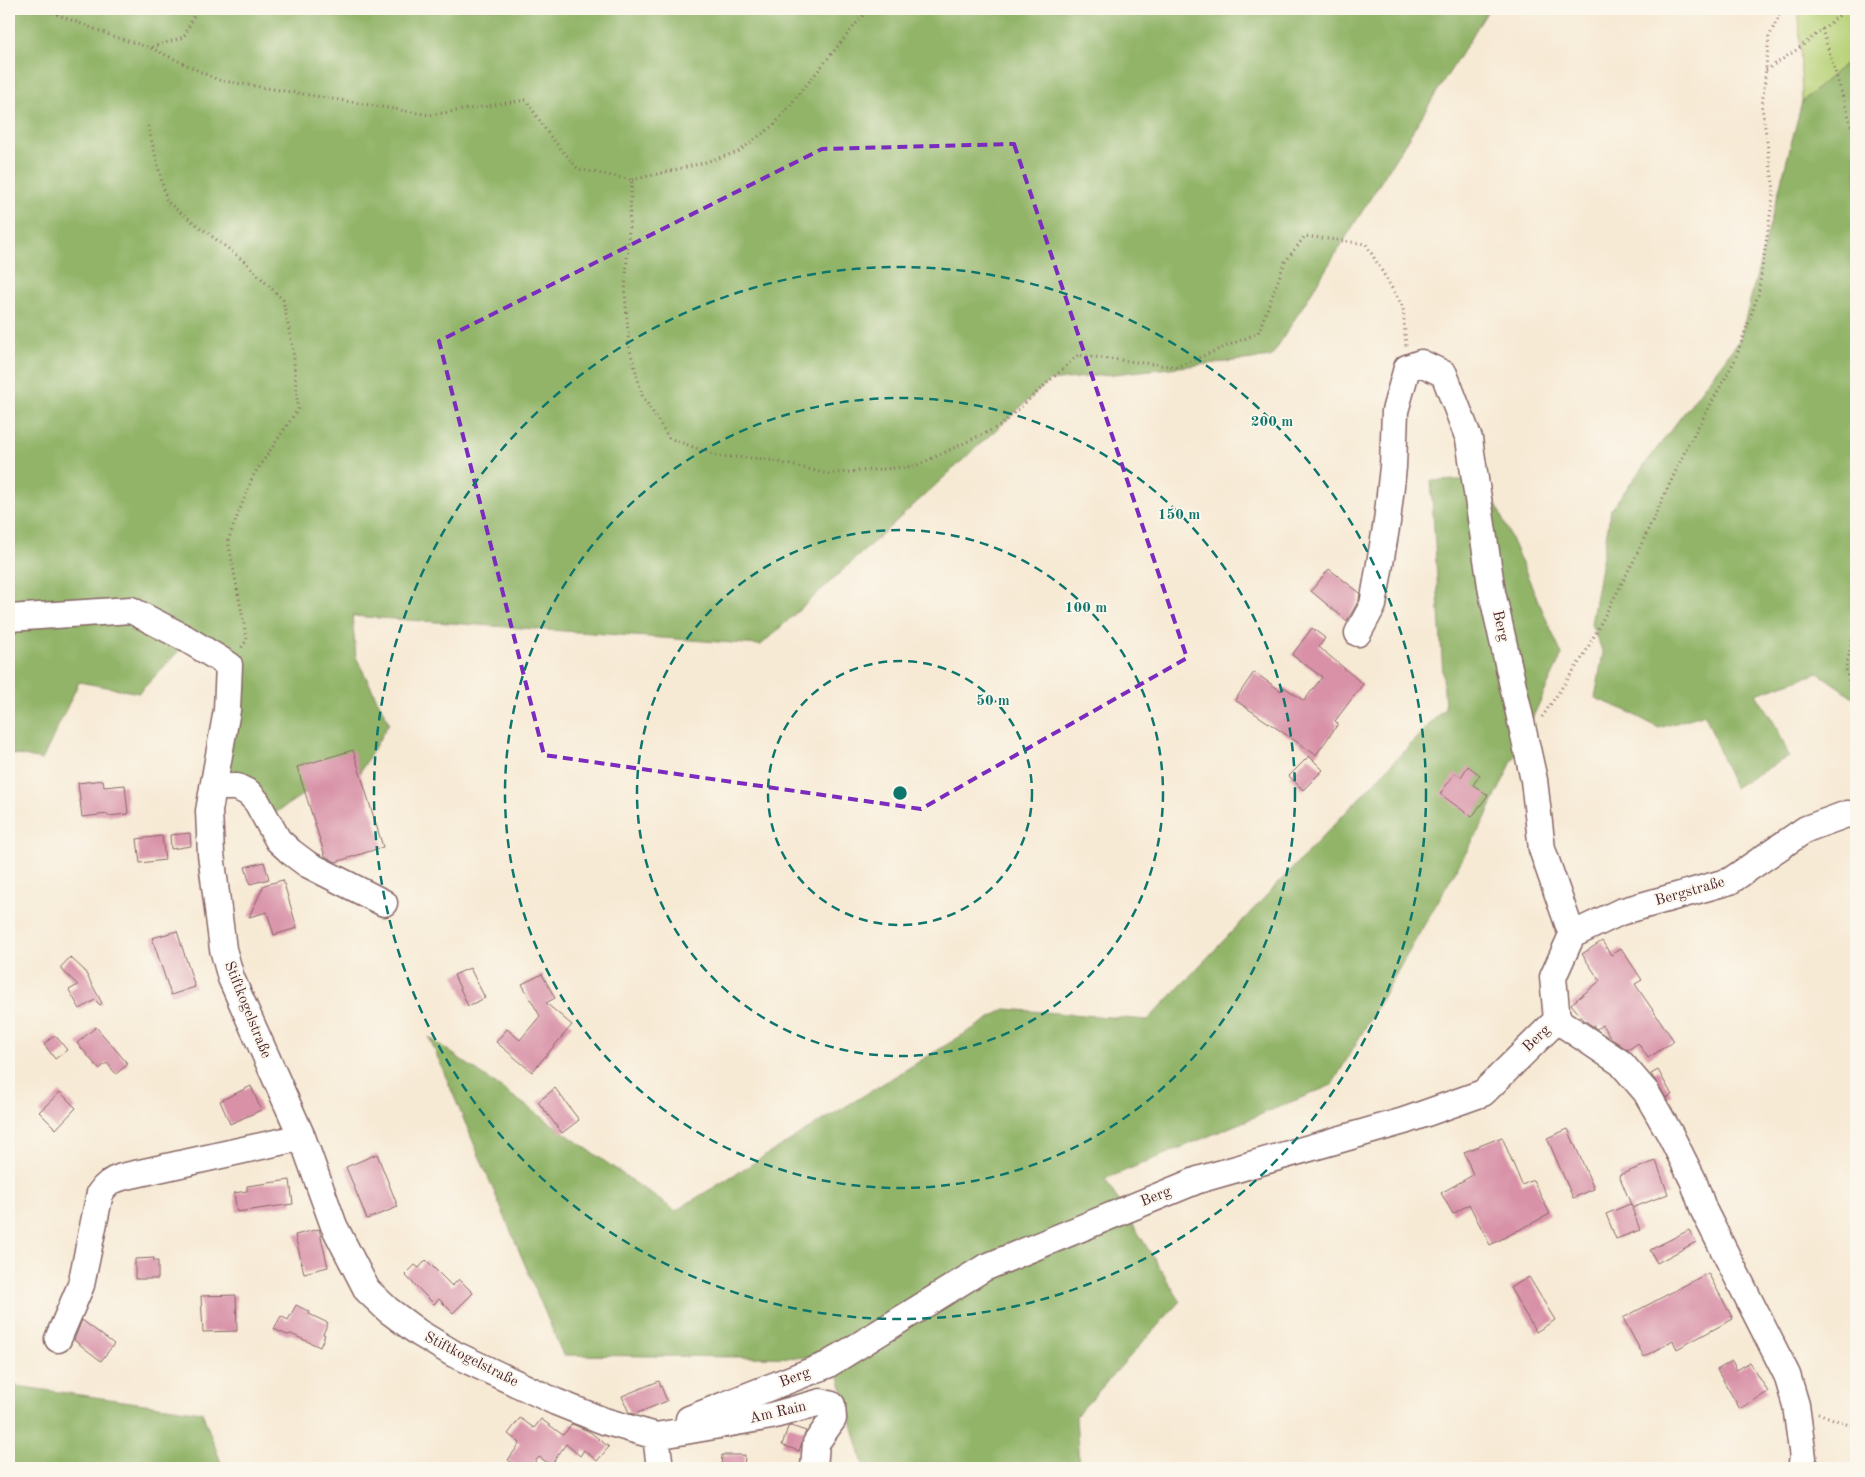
<svg xmlns="http://www.w3.org/2000/svg" width="1865" height="1477" font-family="'Old Standard TT',serif">
	<rect width="100%" height="100%" fill="#fbf7ec"/>
	<filter id="ink" filterUnits="userSpaceOnUse"><feTurbulence type="fractalNoise" baseFrequency=".02" numOctaves="2"/><feDisplacementMap in="SourceGraphic" scale="10" xChannelSelector="R" yChannelSelector="G"/><feConvolveMatrix kernelMatrix="1 2 1 2 8 2 1 2 1" color-interpolation-filters="sRGB"/></filter>
	<filter id="wash" filterUnits="userSpaceOnUse"><feTurbulence type="fractalNoise" baseFrequency=".0096" numOctaves="4" result="noise"/><feDisplacementMap in="SourceGraphic" scale="20" xChannelSelector="R" yChannelSelector="G"/><feGaussianBlur stdDeviation="1.12" result="paint"/><feColorMatrix in="noise" values="0 0 0 0 0 0 0 0 0 0 0 0 0 0 0 0 0 1.4 0 .05"/><feComposite in="paint" operator="in"/></filter>
	<g filter="url(#wash)">
		<rect width="100%" height="100%" fill="#f7ead5"/>
		<path fill="#b7d278" stroke="#807852" d="M1805,9H1856V54L1802,102L1799,14Z"/>
		<path fill="#91b468" stroke="#6e6a4a" d="M9,9H1489L1271,357L1049,381L761,645L352,616L356,657L389,723L352,786L311,789L275,813L220,780L237,667L193,636L139,693L79,682L42,760L9,753Z
			M1856,54V699L1818,673L1756,694L1776,726L1789,756L1734,788L1705,714L1659,728L1625,710L1595,698L1603,653L1591,624L1611,509L1740,339L1802,102Z
			M1485,479L1562,655L1483,823L1332,1085L1105,1179L1180,1301L1076,1416L1079,1468H864L834,1358L563,1355L429,1037L675,1211L1005,1009L1148,1020L1445,708L1431,481Z
			M9,1385L202,1412L223,1468H9Z"/>
		<g id="blocks">
			<path fill="#d891a7" d="M1329,569L1360,593L1359,600L1347,621L1311,591Z
				M1312,628L1325,638L1319,647L1363,684L1335,721L1338,724L1316,755L1235,700L1254,672L1281,691L1284,687L1304,701L1322,677L1292,655Z
				M353,750L383,847L336,862L325,856L297,767Z
				M1309,756L1323,770L1303,790L1289,776Z
				M1468,766L1480,775L1473,785L1488,795L1472,817L1440,794L1455,773L1461,777Z
				M103,780L104,787L125,785L128,814L108,816V814L82,817L78,783Z
				M190,833L191,846L171,849L170,835Z
				M162,836L165,860L140,863L137,839Z
				M264,862L269,879L250,884L245,867Z
				M283,880L297,928L274,935L267,912L249,917L264,885Z
				M177,931L195,987L171,995L152,938Z
				M1602,941L1611,955L1621,948L1642,980L1635,984L1674,1041L1648,1058L1638,1043L1628,1050L1612,1039L1602,1025L1597,1029L1584,1020L1571,1004L1600,981L1582,954Z
				M70,957L84,970L102,1003L100,1005L95,1000L80,1009L69,990L78,985L60,968Z
				M470,968L485,998L468,1006L454,975Z
				M542,974L555,998L546,1003L572,1025L532,1072L496,1042L507,1029L520,1040L540,1016L522,984Z
				M96,1027L128,1064L116,1074L107,1063L99,1069L77,1043Z
				M55,1035L67,1050L55,1059L44,1044Z
				M1658,1070L1672,1095L1666,1098L1651,1074Z
				M251,1086L261,1110L230,1124L220,1101Z
				M555,1088L579,1120L562,1133L538,1102Z
				M60,1092L76,1108L56,1129L39,1112Z
				M1568,1129L1594,1189L1573,1198L1547,1138Z
				M1502,1137L1522,1185L1533,1180L1550,1214L1490,1245L1469,1204L1453,1214L1441,1193L1473,1175L1464,1152Z
				M377,1154L398,1207L367,1219L346,1167Z
				M1656,1161L1668,1194L1632,1208L1640,1230L1616,1239L1606,1214L1630,1204L1632,1207L1619,1175Z
				M290,1180L293,1204L237,1212L234,1193L247,1191V1186Z
				M319,1229L328,1267L304,1273L295,1235Z
				M1689,1230L1696,1242L1657,1263L1650,1250Z
				M154,1258V1261H158V1279H135V1259Z
				M426,1260L452,1286L459,1279L473,1293L453,1313L439,1299L434,1304L405,1275L415,1265L419,1268Z
				M1708,1273L1733,1319L1677,1349L1673,1341L1644,1357L1623,1318Z
				M1529,1277L1555,1320L1536,1332L1510,1288Z
				M236,1295L237,1331L203,1332L201,1296Z
				M296,1305L310,1312L309,1314L328,1323L323,1334L325,1335L320,1347L291,1334L287,1335L274,1329L281,1316L288,1320Z
				M82,1320L114,1344L101,1361L74,1340Z
				M1732,1361L1737,1370L1750,1362L1768,1392L1740,1409L1717,1370Z
				M659,1381L667,1401L635,1414L629,1413L622,1396Z
				M520,1418L534,1428L541,1419L563,1435L572,1424L590,1432L609,1447L597,1461L584,1450L580,1456L566,1444L551,1465L539,1457L530,1468H519L508,1460L520,1443L508,1434Z
				M791,1426L806,1431L799,1451L782,1445L788,1427Z
				M722,1455H745L744,1468H721Z"/>
		</g>
	</g>
	<g filter="url(#ink)">
		<use href="#blocks" fill-opacity="0" stroke="#876666" stroke-width="1"/>
		<g fill="none" stroke-linecap="round" stroke-linejoin="round">
			<defs>
				<path id="minor" d="M9,618L131,610L185,638L229,665L227,710L209,811L211,854L223,949L231,978L302,1137L334,1226L367,1290L388,1310L419,1333L454,1354L556,1402L604,1421L656,1436L771,1416L821,1402L832,1405L833,1419L816,1443L814,1468
					M1358,633L1373,605L1387,522L1393,467L1395,411L1407,368L1421,363L1444,374L1469,439L1492,592L1534,780L1542,849L1572,935L1553,977L1557,1020
					M213,787H237L249,793L257,802L278,840L291,852L307,864L384,903
					M1572,935L1620,912L1730,881L1806,829L1847,814L1856,815
					M1557,1020L1621,1063L1646,1092L1670,1134L1693,1180L1704,1211L1787,1375L1796,1405L1803,1458L1801,1468
					M58,1339L81,1285L100,1193C106,1184 112,1180 122,1177L302,1137
					M689,1419L827,1365L984,1268L1198,1180L1404,1121L1483,1093L1557,1020
					M656,1436L660,1468"/>
			</defs>
			<use href="#minor" stroke="#876666" stroke-width="29"/>
			<path stroke="#876666" stroke-width="3" stroke-dasharray="1 4" stroke-linecap="butt" d="M43,9L115,37L151,48L218,80L430,115L526,100L549,135L578,169L632,180L625,292L629,346L642,395L669,438L718,456L766,459L828,474L916,466L1000,426L1078,355L1177,367L1258,333L1285,262L1305,236L1366,244L1403,307L1406,347
				M1822,29L1856,140
				M152,47L184,37L197,9
				M1766,70L1798,49L1847,9
				M148,126L167,202L243,260L283,300L293,349L298,409L253,476L228,540L247,640L241,648
				M632,180L699,164L738,152L774,125L868,9
				M1856,621L1846,669L1856,714
				M1542,717L1584,655L1633,562L1687,447L1735,360L1758,295L1774,190L1762,107L1769,37L1782,9
				M1818,1413L1856,1428"/>
			<use href="#minor" stroke="#fff" stroke-width="26"/>
		</g>
	</g>
	<path fill="none" stroke="#7b2cbf" stroke-width="4" stroke-dasharray="10 6" stroke-linejoin="round" d="M1014,144L1187,658L921,809L544,755L439,341L822,149Z"/>
	<g fill="none" stroke="#0f766e" stroke-width="2.5" stroke-dasharray="9 6">
		<circle cx="900" cy="793" r="132"/>
		<circle cx="900" cy="793" r="263"/>
		<circle cx="900" cy="793" r="395"/>
		<circle cx="900" cy="793" r="526"/>
	</g>
	<g text-anchor="middle" dominant-baseline="central" stroke-width="4" stroke-linejoin="round" paint-order="stroke">
		<g font-size="15" fill="#4a1f2b" stroke="#fbf7ec">
			<text transform="translate(1500 626) rotate(77)">Berg</text>
			<text transform="translate(1690 892) rotate(-16)">Bergstraße</text>
			<text transform="translate(247 1010) rotate(68)">Stiftkogelstraße</text>
			<text transform="translate(1537 1039) rotate(-44)">Berg</text>
			<text transform="translate(1156 1197) rotate(-22)">Berg</text>
			<text transform="translate(471 1360) rotate(27)">Stiftkogelstraße</text>
			<text transform="translate(795 1378) rotate(-21)">Berg</text>
			<text transform="translate(778 1413) rotate(-13)">Am Rain</text>
		</g>
	</g>
	<circle cx="900" cy="793" r="8" fill="#0f766e" stroke="#fbf7ec" stroke-width="2.5"/>
	<g font-size="15" text-anchor="middle" font-weight="bold" fill="#0f766e" stroke="#fbf7ec" stroke-width="4" stroke-linejoin="round" paint-order="stroke">
		<text x="1272" y="426">200 m</text>
		<text x="1179" y="519">150 m</text>
		<text x="1086" y="612">100 m</text>
		<text x="993" y="705">50 m</text>
	</g>
	<rect width="1865" height="1477" fill="none" stroke="#fbf7ec" stroke-width="30"/>
</svg>
